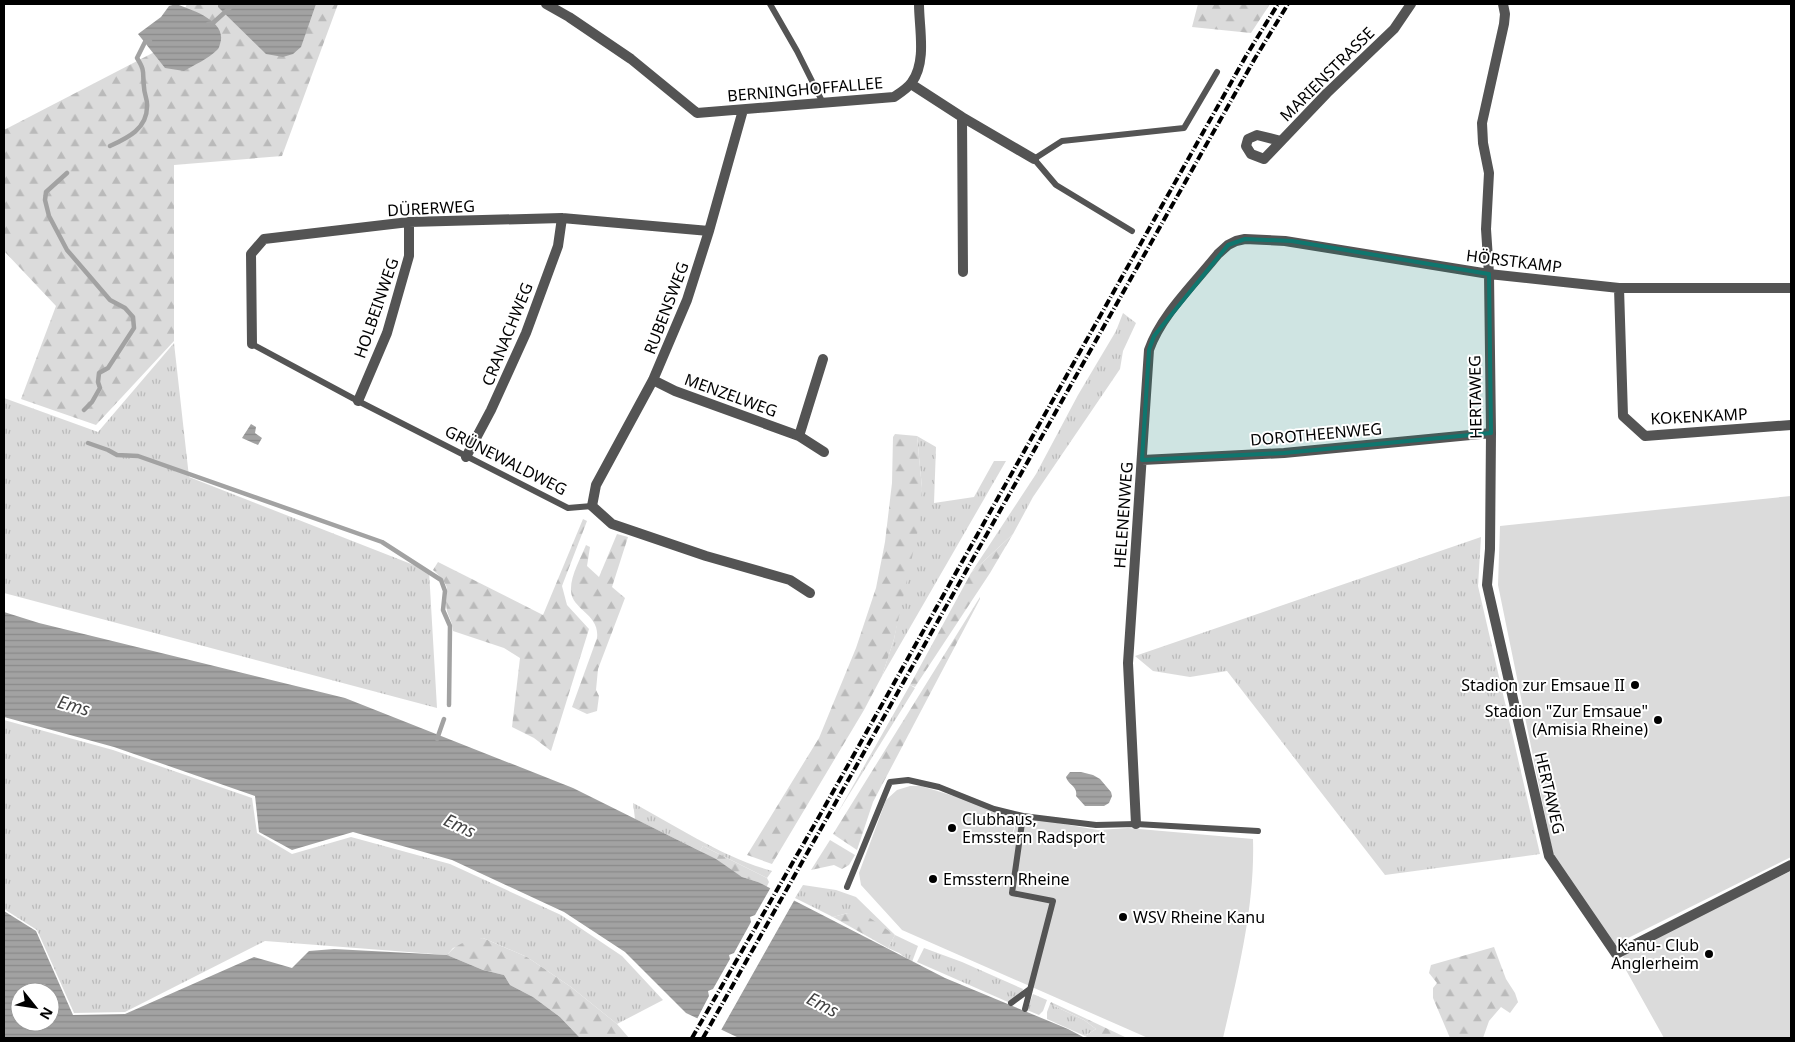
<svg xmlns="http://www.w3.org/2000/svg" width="1795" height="1042" font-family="'Noto Sans',sans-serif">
	<defs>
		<pattern id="grass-tufts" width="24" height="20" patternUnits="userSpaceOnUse" patternTransform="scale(1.25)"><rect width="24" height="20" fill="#dbdbdb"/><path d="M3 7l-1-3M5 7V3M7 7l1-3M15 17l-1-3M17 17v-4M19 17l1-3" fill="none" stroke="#bababa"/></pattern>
		<pattern id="forest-firs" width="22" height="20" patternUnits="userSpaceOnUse" patternTransform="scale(1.25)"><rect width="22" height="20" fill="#dbdbdb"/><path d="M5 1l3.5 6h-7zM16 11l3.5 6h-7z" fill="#bababa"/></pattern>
		<pattern id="water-rules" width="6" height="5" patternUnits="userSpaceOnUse" patternTransform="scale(1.25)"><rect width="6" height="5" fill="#a2a2a2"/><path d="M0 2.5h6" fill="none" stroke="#8a8a8a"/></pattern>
	</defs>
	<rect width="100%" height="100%" fill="#fff"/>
	<path fill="url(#grass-tufts)" d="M1123,313L1136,323L1123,351L1120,369L1033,497L1013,534L971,573L1036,474L1078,395L1116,331Z
		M174,343L189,477L429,571L437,708L4,593V398L98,432Z
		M917,436L936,447L934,503L974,497L994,461H1006L882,676L894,639L905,583L922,488Z
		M1481,537L1478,586L1540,854L1385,875L1227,671L1190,677L1153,671L1135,656Z
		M910,685L915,688L837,814Z
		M4,720L113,750L252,798L257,833L292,854L351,837L450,864L561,915L622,956L663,1000L617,1024L571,987L527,957L483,938L453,948L447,955L265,941L125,1012L74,1013L37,930L4,909Z
		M633,803C678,827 722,857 772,871L767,878L703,846L700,851L635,819Z
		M803,885L836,890L856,897L895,935L918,946L912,962L899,953L888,948L895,935L848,913L833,917L795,898Z
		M924,948L962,962L1023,989L1021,994L1008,1002L917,962Z
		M1033,994L1047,1000L1043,1011L1039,1015L1027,1010Z
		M1050,1004L1084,1020L1096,1029L1085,1036L1047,1019V1012Z"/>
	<path fill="url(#forest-firs)" d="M187,4H338L282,156L174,165V341L96,425L21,399L56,306L4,251V130L168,45Z
		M1198,4H1270L1251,33L1192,27Z
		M895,434L917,436L922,488L920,521L894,639L882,676L864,710L772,864L747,855L819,738L856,648L876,588L885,542L892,483L893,437Z
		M583,519L587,521L562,586L567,605L589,629L551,751L534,738L512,727L520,658L504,648L453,631C453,623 449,618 447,611C443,589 456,591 433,570L438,562L543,615Z
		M617,534L628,537L612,587L625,598L598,669L596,690L599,696L597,711L587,714L572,707L597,638C600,614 572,610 571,591C570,576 581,558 586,545L590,547L587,566L599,577Z
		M1013,534L990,573L915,687L910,685L971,573Z
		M980,597V599L873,802L857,850L833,834Z
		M830,840L855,855L849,865L842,869L834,865L811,870Z
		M703,846L767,878L769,882L766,888L758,882L742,877L700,851Z
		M848,913L864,914L895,935L888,948L833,917Z
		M483,938L527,957L571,987L617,1024L629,1038H580L560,1017L533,997L510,985L504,975L483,970L447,955C457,943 468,940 483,938Z
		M1494,947L1506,979L1515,993L1518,1002L1510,1013L1501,1007L1489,1021L1483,1038H1450L1433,998V988L1437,983L1429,973L1431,965Z
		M1051,1002L1127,1038H1089L1085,1036L1096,1029L1084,1020L1050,1004Z"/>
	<path fill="#dbdbdb" d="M1791,496V857L1612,946L1553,854L1498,585L1500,526Z
		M910,786H921L1016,815L1010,852L1017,816L1098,830L1128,828L1253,839C1255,906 1238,973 1223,1038H1148L902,930L861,885L859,873L886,800L897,790Z
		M1791,871V1038H1664L1622,963L1623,957L1629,950Z"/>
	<path fill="url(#water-rules)" fill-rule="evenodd" d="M176,4C192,10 228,21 220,44C219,47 219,48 217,50C208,59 194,65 184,71L165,68L138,34L161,17L169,6Z
		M218,4H316L301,47L293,54L283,57L266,54L218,7Z
		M251,424L256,427L255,433L262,438L258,445L242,438Z
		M4,612L39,623L345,698L573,788L716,859L742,877L758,882L945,978L1068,1029L1085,1038H739L686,1013L625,952L564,912L452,860L353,832L292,850L259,832L255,796L114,747L4,717Z
		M1070,772H1081L1093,775L1100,779L1111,792L1112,796L1109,803L1104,806H1085L1076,796C1078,786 1068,785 1066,777Z
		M4,911L36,931L73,1015L125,1014L254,957L292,968L309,951L334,949L447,955L483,970L504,975L510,985L533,997L560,1017L580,1038H4ZM20,992H50V1022H20Z"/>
	<path fill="#fff" d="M771,887L795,899L720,1032L696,1021L709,996L708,991L713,989L730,959L729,955L734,953L751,922L750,917L755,915Z"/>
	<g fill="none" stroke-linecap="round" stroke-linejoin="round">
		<path stroke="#a2a2a2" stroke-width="4.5" d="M208,24L213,23L234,4
			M110,146C127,138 147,129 147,107C148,100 144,94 144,87C142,73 146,72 137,58L145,42L150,41
			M67,173L46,192L45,200L49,216L67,250L110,300L125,308L133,317L134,328L108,368L99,373L98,382L100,388L92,402L84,410
			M88,443L108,450L117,455L138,456L382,542L441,580L445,591L443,610L450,626L449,705
			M437,739L444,719"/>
		<path stroke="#545454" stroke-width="6" d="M770,4L797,51L823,103
			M1132,231L1056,185L1034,159L1062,141L1184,128L1217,72
			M252,344L358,401L568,508L592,506
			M1023,816L1012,893L1053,901L1025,1009
			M847,887L890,782L908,780L939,787L994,809L1023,816L1096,825L1136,824L1258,831
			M1011,1003L1030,989"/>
		<path stroke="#545454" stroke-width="10" d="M546,4L569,17L631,59L697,113L894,97C900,93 908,88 912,82C927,61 919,28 919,4
			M1503,4L1505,14L1504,24L1482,123L1483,143L1489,173L1486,229L1489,274L1491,433L1490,549L1487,585L1549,856L1616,954L1791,865
			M911,84L962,117L1034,159
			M743,110L709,231L687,300L653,380L596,485L592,506L612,524L706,556L790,580L810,593
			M962,117L963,272
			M1281,141L1257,135L1248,139L1246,146L1251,154L1264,159L1327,93L1394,29L1411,4
			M1619,288L1623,416L1645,436L1791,425
			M252,344L251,254L264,239L409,222L562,218L709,231
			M653,380L675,391L799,436L824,452
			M358,401L387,333L409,256V222
			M799,436L823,359
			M466,457L491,410L526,333L558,246L562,218
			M1142,460L1284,453L1491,433
			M1136,824L1128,663L1149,350C1161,315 1195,283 1218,254L1228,245L1236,241L1245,239L1285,241L1489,274L1619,288H1791"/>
		<path stroke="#000" stroke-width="4" stroke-dasharray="8 2.5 1 2.5" stroke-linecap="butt" d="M692,1038L820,815L1246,56L1278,4
			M703,1038L1254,60L1288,4"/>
	</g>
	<path fill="#0f766e" fill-opacity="0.2" stroke="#0f766e" stroke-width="4" stroke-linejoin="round" d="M1245,239L1292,241L1489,274L1491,433L1284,453L1142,460L1149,350L1154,336L1228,245Z"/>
	<g fill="#000" stroke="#fff" stroke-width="2">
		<circle cx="1635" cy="685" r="5"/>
		<circle cx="1658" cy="720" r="5"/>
		<circle cx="952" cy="828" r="5"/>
		<circle cx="933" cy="879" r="5"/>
		<circle cx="1123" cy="917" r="5"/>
		<circle cx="1709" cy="954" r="5"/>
	</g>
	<g text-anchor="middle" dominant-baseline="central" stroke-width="4" stroke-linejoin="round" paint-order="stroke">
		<g font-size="16" fill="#000" stroke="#fff">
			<text transform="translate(1327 74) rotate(-45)">MARIENSTRASSE</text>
			<text transform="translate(805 89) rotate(-5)">BERNINGHOFFALLEE</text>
			<text transform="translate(431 208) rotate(-3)">DÜRERWEG</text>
			<text transform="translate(1514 261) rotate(7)">HÖRSTKAMP</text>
			<text transform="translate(376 308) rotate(-71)">HOLBEINWEG</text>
			<text transform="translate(666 308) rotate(-69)">RUBENSWEG</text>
			<text transform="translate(507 334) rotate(-68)">CRANACHWEG</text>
			<text transform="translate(731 395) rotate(20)">MENZELWEG</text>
			<text transform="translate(1475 397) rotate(-91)">HERTAWEG</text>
			<text transform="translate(1699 416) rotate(-3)">KOKENKAMP</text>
			<text transform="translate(1316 434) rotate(-5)">DOROTHEENWEG</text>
			<text transform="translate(506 460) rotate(27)">GRÜNEWALDWEG</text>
			<text transform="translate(1123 515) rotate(-86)">HELENENWEG</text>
			<text transform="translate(1550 793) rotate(77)">HERTAWEG</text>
		</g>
		<g font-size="16" fill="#000" stroke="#fff" text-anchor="end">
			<text x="1625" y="685">Stadion zur Emsaue II</text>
			<text x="1648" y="711">Stadion "Zur Emsaue"<tspan x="1648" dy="18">(Amisia Rheine)</tspan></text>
			<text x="962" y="819" text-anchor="start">Clubhaus,<tspan x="962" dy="18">Emsstern Radsport</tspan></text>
			<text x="943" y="879" text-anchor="start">Emsstern Rheine</text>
			<text x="1133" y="917" text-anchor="start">WSV Rheine Kanu</text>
			<text x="1699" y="945">Kanu- Club<tspan x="1699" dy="18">Anglerheim</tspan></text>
		</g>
		<g font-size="18" font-style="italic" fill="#434343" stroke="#fff">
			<text transform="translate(74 705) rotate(16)">Ems</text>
			<text transform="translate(460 825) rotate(25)">Ems</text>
			<text transform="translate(823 1004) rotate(27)">Ems</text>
		</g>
	</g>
	<rect width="1795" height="1042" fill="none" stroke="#000000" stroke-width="10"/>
	<g transform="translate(35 1007) rotate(120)"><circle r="24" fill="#ffffff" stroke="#999999"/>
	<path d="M0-4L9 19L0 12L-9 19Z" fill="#000000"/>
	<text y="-8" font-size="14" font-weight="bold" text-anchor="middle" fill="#000000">N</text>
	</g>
</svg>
